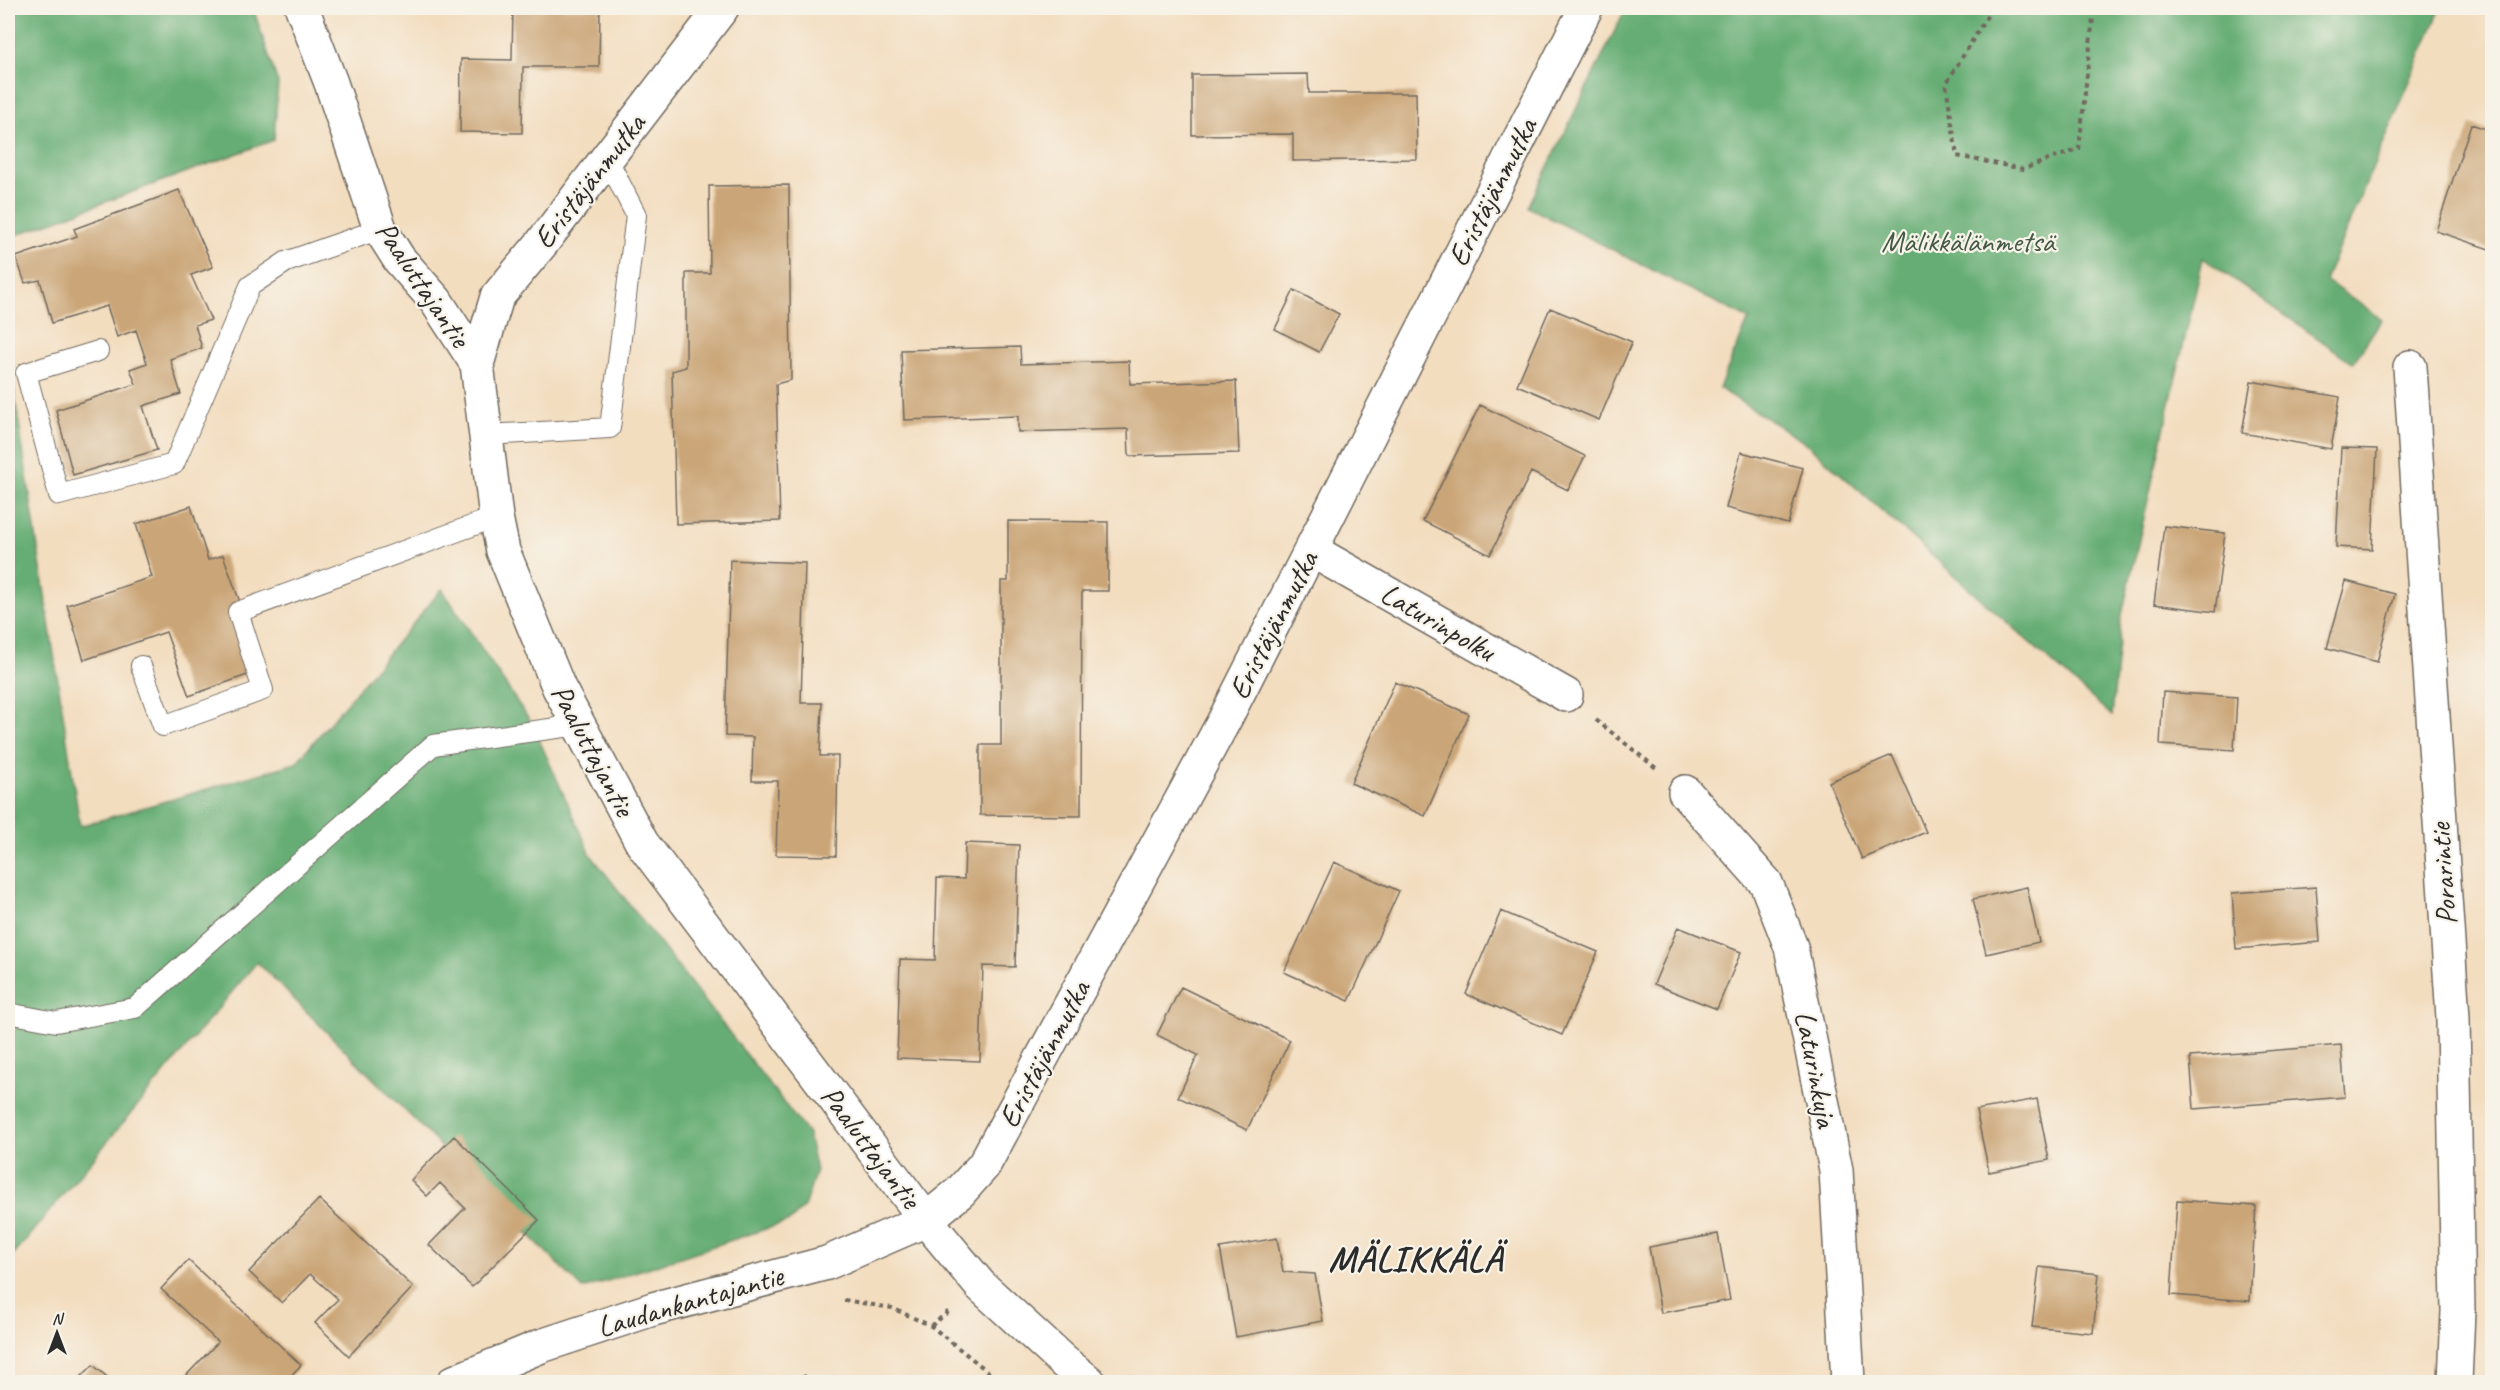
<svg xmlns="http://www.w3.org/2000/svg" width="2500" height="1390" font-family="Caveat,sans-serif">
	<rect width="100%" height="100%" fill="#f7f3e8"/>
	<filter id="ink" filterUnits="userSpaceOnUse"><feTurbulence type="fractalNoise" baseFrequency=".0167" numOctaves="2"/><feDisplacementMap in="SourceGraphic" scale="12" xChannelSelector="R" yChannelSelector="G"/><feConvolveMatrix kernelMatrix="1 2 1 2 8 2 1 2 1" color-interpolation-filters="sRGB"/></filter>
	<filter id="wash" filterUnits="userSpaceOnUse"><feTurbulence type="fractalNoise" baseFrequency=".008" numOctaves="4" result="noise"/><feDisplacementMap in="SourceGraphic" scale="24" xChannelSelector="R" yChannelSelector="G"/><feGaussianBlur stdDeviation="1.35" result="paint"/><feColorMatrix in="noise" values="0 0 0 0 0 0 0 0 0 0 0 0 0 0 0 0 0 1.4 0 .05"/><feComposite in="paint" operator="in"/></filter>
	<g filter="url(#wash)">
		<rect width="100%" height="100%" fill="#f3ddbf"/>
		<path fill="#66ad74" stroke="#486c50" stroke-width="1.5" d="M8,8H253L278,83L274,140L8,238Z
			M1626,8H2441L2325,280L2382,319L2353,363L2203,258L2121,619L2112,716L1807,444L1719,388L1749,319L1528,207Z
			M8,351L80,826L296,763L442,589L532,724L591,855L808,1134L816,1171L804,1207L790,1221L583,1289L257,962L8,1261Z"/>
		<g id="blocks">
			<path fill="#caa577" d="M513,8H600L599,67H523L522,133L460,132L461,59L512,60Z
				M1308,74L1309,93H1416L1417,159L1293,161V134L1192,135V75Z
				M2471,124L2492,131V250L2436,231Z
				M789,185L791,380L776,384L780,521L676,524L672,371L686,367V273H710L709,186Z
				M179,190L213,267L191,275L211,320L195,325L202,348L170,359L181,394L143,406L157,450L73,475L56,410L136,384L130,369L147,363L136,330L117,337L107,306L52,323L40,280L25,283L16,257L77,236L74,229Z
				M1294,290L1339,314L1319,352L1275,329Z
				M1550,308L1632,342L1599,420L1517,385Z
				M1020,347L1021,364L1129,361L1130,384L1236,381L1239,453L1129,456L1128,429L1018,432V416L904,420L901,350Z
				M2251,381L2340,397L2331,449L2242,433Z
				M1480,405L1585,456L1568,490L1531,472L1490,555L1423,521Z
				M2341,448L2377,449L2372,549L2336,547Z
				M1741,452L1803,468L1788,524L1726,508Z
				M191,506L208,560L223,555L241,605L228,609L250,674L189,696L166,632L84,660L67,605L152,577L136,524Z
				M1008,521L1108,522V591H1082L1081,816L980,815V745H1001V581H1008Z
				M2164,526L2225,533L2215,612L2154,604Z
				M730,560L805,563L801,703H822L820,756H838L836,856L776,855L778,781H752L753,737L725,736Z
				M2346,581L2395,594L2377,662L2327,648Z
				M1395,682L1469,714L1425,816L1351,783Z
				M2163,692L2237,697L2234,750L2160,745Z
				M1892,755L1926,832L1862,859L1829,782Z
				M965,843L1019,845L1015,967L983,966L980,1061L897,1058L900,959L935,960L937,878L964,879Z
				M1334,862L1399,891L1349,1001L1284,972Z
				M2027,887L2039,942L1986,954L1973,899Z
				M2316,887L2320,942L2236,949L2232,893Z
				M1501,911L1598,952L1562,1035L1466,994Z
				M1678,927L1741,952L1717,1009L1654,984Z
				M1181,987L1290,1040L1247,1130L1178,1097L1198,1055L1157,1035Z
				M2341,1045L2345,1097L2194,1109L2190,1057Z
				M2037,1099L2049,1160L1989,1172L1976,1110Z
				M454,1136L539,1220L472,1287L429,1245L465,1208L440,1183L427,1196L411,1180Z
				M319,1199L413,1287L349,1356L315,1323L338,1299L310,1274L282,1303L249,1272Z
				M2177,1200L2256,1206L2250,1301L2171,1295Z
				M1718,1234L1730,1300L1661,1313L1649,1247Z
				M1277,1238L1283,1272L1315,1274L1323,1321L1236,1337L1220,1248Z
				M188,1260L301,1365L285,1382H180L218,1342L161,1289Z
				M2039,1267L2099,1274L2093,1333L2032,1327Z
				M93,1365L113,1382H76Z
				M805,1375L809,1382H792Z"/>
		</g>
	</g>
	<g filter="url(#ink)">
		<use href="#blocks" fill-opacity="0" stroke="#71695f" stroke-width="1.5"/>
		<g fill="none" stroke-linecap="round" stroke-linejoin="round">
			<defs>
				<path id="service" d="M98,351L26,373L59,495L174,464L250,286L286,262L380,229
					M486,435L610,428L636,215L607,158
					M141,666L163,726L263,690L238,612L496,517
					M8,1013L56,1022L135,1008L433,745L579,725"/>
				<path id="minor" d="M302,8L331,83L380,229L399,259L436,301L477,364L496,517L503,551L559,688L642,843L926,1220L980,1285L1064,1362L1089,1382
					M477,364L497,297L542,243L722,8
					M2410,367L2453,1018L2458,1311L2455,1382
					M1311,550L1566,695
					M1685,792L1766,883L1791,947L1836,1170L1848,1382
					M454,1382L541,1346L653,1309L827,1263L926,1220L960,1192L984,1165L1225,719L1586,8"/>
			</defs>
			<use href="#service" stroke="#71695f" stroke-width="22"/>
			<use href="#minor" stroke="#71695f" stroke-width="36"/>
			<path stroke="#71695f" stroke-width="4" stroke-dasharray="4.5 4.5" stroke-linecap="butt" d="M1992,8L1946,84L1957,156L2023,169L2079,149L2094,8
				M1596,720L1656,768
				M844,1300L892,1308L931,1326L1001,1382
				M931,1326L949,1311
				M1128,1376L1140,1382"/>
			<use href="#service" stroke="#fff" stroke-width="20"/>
			<use href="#minor" stroke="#fff" stroke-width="33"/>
		</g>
	</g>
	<g text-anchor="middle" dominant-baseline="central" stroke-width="4.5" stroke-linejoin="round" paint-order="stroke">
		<g font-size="30" fill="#2b2b2b" stroke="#f7f3e8">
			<text transform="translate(589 181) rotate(-52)">Eristäjänmutka</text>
			<text transform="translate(1492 192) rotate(-63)">Eristäjänmutka</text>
			<text transform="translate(423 284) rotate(56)">Paaluttajantie</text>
			<text transform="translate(1438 622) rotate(30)">Laturinpolku</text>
			<text transform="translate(1273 625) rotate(-63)">Eristäjänmutka</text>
			<text transform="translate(593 750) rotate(62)">Paaluttajantie</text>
			<text transform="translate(2443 874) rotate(-94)">Porarintie</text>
			<text transform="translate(1044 1054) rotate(-62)">Eristäjänmutka</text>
			<text transform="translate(1816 1069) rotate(79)">Laturinkuja</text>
			<text transform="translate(871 1147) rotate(53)">Paaluttajantie</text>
			<text transform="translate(690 1301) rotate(-16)">Laudankantajantie</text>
		</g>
		<g font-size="30" fill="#445a47" stroke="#f7f3e8">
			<text x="1968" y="241">Mälikkälänmetsä</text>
		</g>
		<g font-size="36" font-weight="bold" letter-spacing="1.5" fill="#2b2b2b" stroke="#f7f3e8">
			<text x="1416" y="1259">MÄLIKKÄLÄ</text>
		</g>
	</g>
	<rect width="2500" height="1390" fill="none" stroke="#f7f3e8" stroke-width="30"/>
	<g transform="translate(57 1333)" stroke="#f7f3e8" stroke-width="4.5" paint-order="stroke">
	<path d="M0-4.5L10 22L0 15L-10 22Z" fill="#2b2b2b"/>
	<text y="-9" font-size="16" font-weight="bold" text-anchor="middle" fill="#2b2b2b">N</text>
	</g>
</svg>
